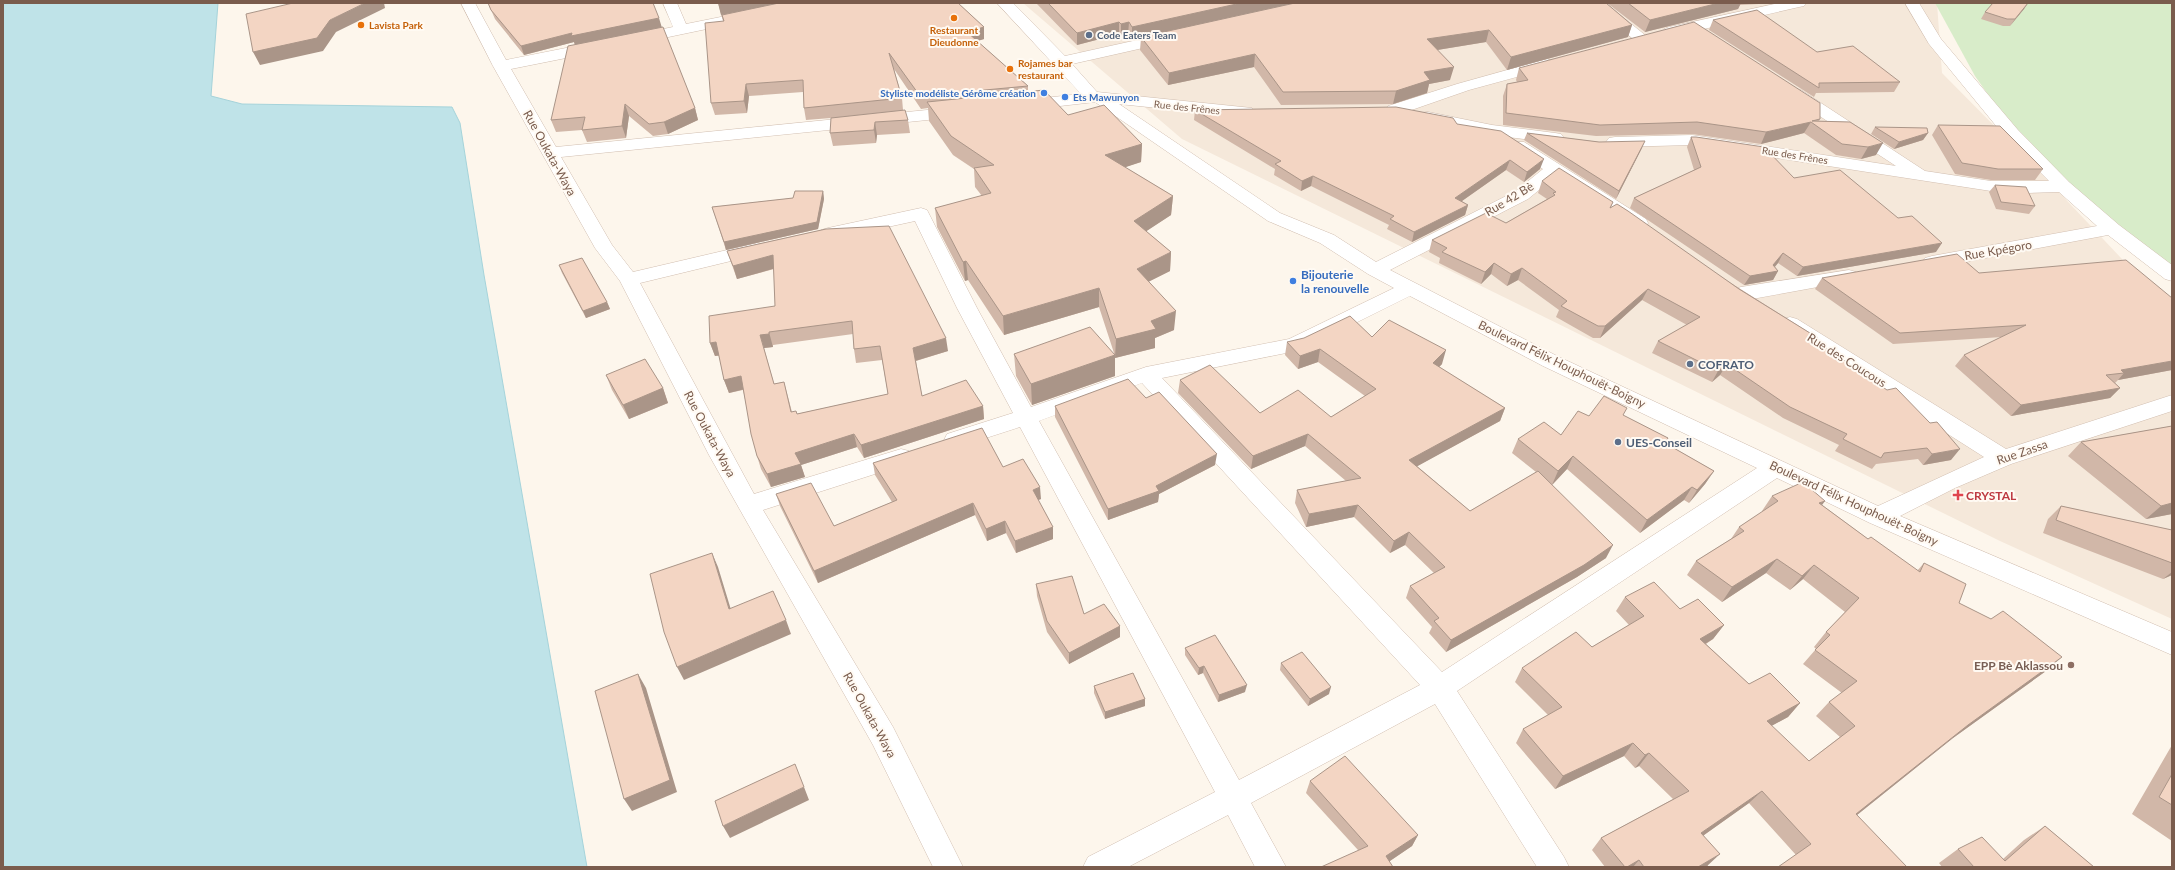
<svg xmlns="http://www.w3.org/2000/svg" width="2175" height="870" font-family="Lato,sans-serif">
	<rect width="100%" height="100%" fill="#fdf6ec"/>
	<path fill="#f5e8da" d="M1023,3H1937L1942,73L2039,171L2154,293L2172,305V619L2000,541L1182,139Z"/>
	<path fill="#d8ecc9" d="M1935,3H2172V267L2068,185L2015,133L1975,76Z"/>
	<path fill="#bfe3e8" stroke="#a5d3da" d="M3,3H218L211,96L242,104L452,107L460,123L484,275L587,867H3Z"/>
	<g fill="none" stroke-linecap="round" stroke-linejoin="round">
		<defs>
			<path id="minor" d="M461,3H475L506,60L596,42L601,44L604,47L601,50L596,52L511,69L556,147L957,107L963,108L965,112L963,116L957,117L561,157L612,245L633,272L757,243L764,245L766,249L764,253L640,283L754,494L901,449L909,451L912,457L909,463L763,510L893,727L963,867H933L873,745L709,455L620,281L595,248L493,66Z
				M663,3H677L686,24L790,3H819L817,6L812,7L635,44L630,42L627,39L630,36L673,27Z
				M997,3H1013L1065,56L1169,33L1174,35L1177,38L1174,41L1072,64L1097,92L1252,108L1254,112L1252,116L1246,117L1119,104L1280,213L1334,235L1376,262L1516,191L1543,169L1512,150L1509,146L1512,142H1524L1646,219L1648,223L1646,227L1639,229L1632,227L1555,177L1528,199L1390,270L1557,356L1878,506L1984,457L1783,329L1780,324L1783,319L1790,317L1797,319L2006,449L2172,395V411L2011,464L1955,488L1900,516L2172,632V655L1870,523L1777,478L1457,691L1564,857L1569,867H1537L1435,704L1251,803L1286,867H1255L1228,815L1128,867H1083L1088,857L1215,792L1020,427L955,448L947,446L944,440L947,434L1013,413L957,308L915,221L828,240L821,238L819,234L821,230L828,228L921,208L927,210L977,308L1031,407L1146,367L1289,339L1394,288L1368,274L1320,243L1268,221L1095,102L1025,110L1019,108L1017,105L1019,102L1025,100L1081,94ZM1410,296L1543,366L1757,468L1442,672L1162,378L1301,350ZM1142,383L1420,685L1239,780L1039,421Z
				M1589,3H1605L1650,39L1647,42H1637Z
				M1779,3H1806L1804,6L1799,7L1669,37L1664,35L1661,32L1664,29L1669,27Z
				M1905,3H1919L1941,39L2018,130L2069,182L2119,225L2172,265V281L2165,279L2108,235L1932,268L1925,266L1922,262L1925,258L1932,256L2097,226L2059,192L2028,193L1991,191L1692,145L1615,147L1609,146L1606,142L1609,138L1615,137L1692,135L1896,166L1789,96L1787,93L1789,90H1801L1925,171L1991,181H2049L2006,138L1929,44Z
				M1547,59L1553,61L1555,64L1553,67L1469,90L1400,114H1388L1386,110L1388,106L1457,84Z
				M1428,112L1492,125L1555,133L1561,134L1564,138L1561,142L1555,143L1492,135L1422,121L1420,117L1422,113Z
				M1849,270L1856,272L1859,276L1856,280L1741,301L1734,299L1731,294L1734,289L1741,287Z"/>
		</defs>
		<use href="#minor" stroke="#d1beb0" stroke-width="1"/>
		<use href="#minor" fill="#fff" fill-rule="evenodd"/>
	</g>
	<path fill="#d1b7a8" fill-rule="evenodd" d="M488,3L662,27L695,108L698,120L668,134L653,136L629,116L626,138L587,142L582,130L556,132L551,120L575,45L574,42L524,55L495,19Z
		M718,3H958L984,27V39L977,41L1028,86V92L1068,115L1142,144L1141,162L1125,167L1173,196L1171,215L1146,231L1171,252L1170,271L1148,282L1174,330L1155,338V348L1115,358V376L1032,405L1016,376L1014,354L1114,353L1099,307L1004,335L968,280L965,281L937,227L935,208L982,196L975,187L974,169L953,155L929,121L928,108L921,109L894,69L902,98L903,110L908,120L910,133L877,135L876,143L833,146L830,133L831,118L806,120L804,108L803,92L749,96L747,113L715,115L711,103L723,21Z
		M1036,3H1606L1632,25L1628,37L1507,70L1486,42L1437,50L1450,80L1429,84L1427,93L1393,104L1281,105L1254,67L1168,85L1140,50L1141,38L1132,40L1128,35L1121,36L1119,34L1077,45Z
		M1607,3H1778L1740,5L1738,9L1645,32Z
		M1806,3H1837V4H1807Z
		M2028,3L2024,9L2010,26H2003L1981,19L1985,12Z
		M1713,20L1817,52L1900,82L1894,92L1816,93L1814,97L1709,30Z
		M1519,68L1820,119L1819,121L1850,122L1876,155L1861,159L1836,155L1804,133L1761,144L1692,134L1596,136L1503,125V96L1507,84L1517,82L1516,80Z
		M1195,110L1457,124L1540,169L1524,182L1506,170L1462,201L1468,205L1465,215L1412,242L1387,229L1389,225L1311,186L1301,191L1274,175L1275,169L1194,120Z
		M1938,125L2043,169L2035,180H1991L1955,174L1932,135Z
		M1875,127L1928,133L1923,140L1894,149L1871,134Z
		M1527,133L1599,142L1642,148L1616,199L1524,140Z
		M1691,137L1794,178L1936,252L1797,276L1778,263L1775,267L1778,271L1773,280L1744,285L1630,208L1634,198L1694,170L1687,147Z
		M1542,181L1613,202L1611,207L1818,338L1816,341L1951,460L1923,465L1918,459L1876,464L1872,469L1835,451L1839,445L1783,418L1720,375L1712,382L1652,353L1658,341L1687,325L1642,300L1600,338H1593L1556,317L1559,310L1518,280L1507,286L1491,274L1481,284L1439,263L1440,258L1429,252L1432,240L1506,223L1547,199L1538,193Z
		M1995,185L2035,206L2029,214L1996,209L1989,192Z
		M823,191L824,199L818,229L726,250L712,207L793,198Z
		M826,229L948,351L916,361L922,396L983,406L984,419L864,458L857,447L801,465L805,477L771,487L761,469L757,456L743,390L729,393L724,380L719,356H715L710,343L775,306L774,269L737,279L727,251ZM853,334L854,349L856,363L882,360L888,394L797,414L792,412L784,382L774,384L764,348L773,347V345Z
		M559,265L607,302L610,309L586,318L562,273Z
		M1979,273L2172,370L2118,380L2115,383L2120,388L2110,398L2011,416L1955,366L1964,355L2002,337L1893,344L1815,289L1822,278Z
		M1372,337L1442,364L1439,367L1505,408L1500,421L1417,466L1470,511L1536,472L1512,453L1518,439L1561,435L1589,416H1624L1668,438L1665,443L1714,471L1705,484L1689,503L1684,500L1640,533L1567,469L1552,485L1606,558L1577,577L1446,652L1429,633L1432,627L1406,598L1410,586L1434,573L1405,545L1390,553L1354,517L1306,527L1295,503L1297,490L1346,481L1305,446L1251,469L1178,393L1180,380L1260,413L1331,417L1365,396L1318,362L1298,369L1285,355L1287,342Z
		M606,375L663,388L668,403L629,419L612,390Z
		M1146,398L1215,465L1159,494L1158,502L1108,520L1055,417V406Z
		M2172,426V514L2146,519L2068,456L2081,442Z
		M873,463L1003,467L1041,499L1038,500L1053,527V539L1016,553L1006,533L987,541L975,515L818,583L780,506L776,494L834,526L892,502L875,475Z
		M1772,496L1822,505L1868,539L1917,571L1924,563L1959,603L2046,671L1953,738L1857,815L1796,855L1749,803L1704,835L1708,866L1706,867H1605L1592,850L1601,838L1673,799L1639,766L1635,768L1624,756L1555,789L1516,743L1523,729L1548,715L1515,682L1522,668L1592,647L1629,625L1616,611L1625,597L1680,609L1724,625L1713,639L1706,644L1749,684L1800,703L1788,717L1771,726L1809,761L1840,737L1816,716L1829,702L1842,693L1803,664L1816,649L1814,647L1826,632L1845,612L1803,579L1790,590L1766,573L1722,602L1687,575L1696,561L1731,539L1739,527L1763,512L1762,511Z
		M2061,506L2172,530V575L2163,579L2043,533L2048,519Z
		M1036,584L1084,614L1120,626V637L1069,664L1047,632L1037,596Z
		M1185,648L1245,692L1218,702L1203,673L1198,675L1185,655Z
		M1281,663L1329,694L1308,706L1280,670Z
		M1094,686L1145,699V706L1105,719L1094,693Z
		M2172,745V841L2132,814Z
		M1310,781L1418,835L1412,846L1390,861L1358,850L1306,793Z
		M2045,826L2094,867H1942L1939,863L1958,849L2003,859L2024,840Z"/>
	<path fill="#aa9588" d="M365,3H384L385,8L336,32L323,51L260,65L253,52L330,20Z
		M718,3H782L721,15Z
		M1241,3H1296L1132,40V27Z
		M1719,3H1741L1738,9L1645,32L1650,20Z
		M2028,3L2024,9L2010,26L2015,19Z
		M659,18L662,28L575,45L574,42L524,55L521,46L572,33Z
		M1119,22V34L1077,45V33Z
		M1129,22L1128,35L1121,36V24Z
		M1632,25L1628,37L1507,70L1511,57Z
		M984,27V39L968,44L967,32Z
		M1489,30L1486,42L1425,52L1427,39Z
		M1255,54L1254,67L1168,85L1169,73Z
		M1454,67L1450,80L1429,84L1427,93L1393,104L1396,91L1424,72Z
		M746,84L749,96L747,113L744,101Z
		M625,104L629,116L626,138L622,126Z
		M695,108L698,120L668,134L664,122Z
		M875,122L877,135L876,143L874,130Z
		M1811,122L1804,133L1761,144L1766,132Z
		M1928,133L1923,140L1894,149L1899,142Z
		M1645,141L1642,148L1616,199L1619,191Z
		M1883,143L1876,155L1861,159L1868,147Z
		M1142,144L1141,162L1105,174V155Z
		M1544,159L1540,169L1524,182L1527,172Z
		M1510,160L1506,170L1452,208L1455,198Z
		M1313,176L1311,186L1301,191L1302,181Z
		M823,191L824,199L818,229L726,250L724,242Z
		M1173,196L1171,215L1133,240L1134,221Z
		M1468,205L1465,215L1412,242L1414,232Z
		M1942,243L1936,252L1797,276L1803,267Z
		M1171,252L1170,271L1136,288L1137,269Z
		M1783,253L1778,263L1770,272L1778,271L1773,280L1744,285L1750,276L1773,265Z
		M773,255L776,268L737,279L733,266Z
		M966,261L968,280L965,281L963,262Z
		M1494,263L1491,274L1481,284L1485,272Z
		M1522,268L1518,280L1507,286L1511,274Z
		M1099,288V307L1004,335L1003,316Z
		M1648,289L1642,300L1600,338L1605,326Z
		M607,302L610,309L586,318L583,311Z
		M1176,311L1174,330L1155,338V348L1115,358L1116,339L1151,321Z
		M769,332L773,347L764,348L760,335Z
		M946,338L948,351L915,361L913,348Z
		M716,342L720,355L715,356L710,343Z
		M1320,349L1318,362L1298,369L1300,356Z
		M1446,350L1442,364L1429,377L1433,363Z
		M1115,355V376L1032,405L1031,384Z
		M2172,361V370L2118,380L2124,373L2121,370Z
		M1727,364L1720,375L1712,382L1718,371Z
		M741,376L745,389L729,393L724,380Z
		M663,388L668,403L629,419L623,405Z
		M2120,388L2110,398L2011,416L2021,405Z
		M983,406L984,419L864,458L861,445Z
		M1505,408L1500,421L1405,473L1409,460Z
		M854,434L857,447L801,465L805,477L771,487L767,474L795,453Z
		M1308,434L1305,446L1251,469L1253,456Z
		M1960,449L1951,460L1923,465L1932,454Z
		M1217,454L1215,465L1159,494L1158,502L1108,520V509L1156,486Z
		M1573,456L1567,469L1552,485L1558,471Z
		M1714,471L1705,484L1689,503L1697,490Z
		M1040,487L1041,499L1033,502V490Z
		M1692,487L1684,500L1640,533L1647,520Z
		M1825,501L1814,516L1819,503Z
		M973,503L975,515L818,583L814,571Z
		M2172,503V514L2146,519L2161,506Z
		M1358,505L1354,517L1306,527L1309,514Z
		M1005,521L1006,533L987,541L986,529Z
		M1053,527V539L1016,553L1015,541Z
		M1409,532L1405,545L1390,553L1394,541Z
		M1613,545L1606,558L1577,577L1446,652L1451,640Z
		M712,553L718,567L735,623L729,609Z
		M1777,559L1766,573L1722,602L1732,587Z
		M1814,565L1803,579L1790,590L1802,576Z
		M2172,572V575L2163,579Z
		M786,620L791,634L684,680L677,667Z
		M1724,625L1713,639L1690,653L1700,639Z
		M1120,626V637L1069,664V653Z
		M2062,657L2046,671L1953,738L1842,827L1856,814L1968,725Z
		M1204,666L1203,673L1198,675L1199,668Z
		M638,674L646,688L677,792L632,811L624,799Z
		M1247,685L1245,692L1218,702L1219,695Z
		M1331,687L1329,694L1308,706L1310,699Z
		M1145,699V706L1105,719V712Z
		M1800,703L1788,717L1755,735L1767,721Z
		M1633,743L1624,756L1555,789L1563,776Z
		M1649,753L1639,766L1635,768L1645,755Z
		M804,787L809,800L730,838L723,826Z
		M1762,791L1749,803L1690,845L1701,833Z
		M1418,835L1412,846L1381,867L1386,856Z
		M1720,854L1706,867H1698Z
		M1639,860L1633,867H1627Z"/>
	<path fill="#f3d5c3" stroke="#aa9588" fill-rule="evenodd" d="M293,3H365L330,20L317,38L253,52L246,14Z
		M488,3H653L659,18L571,36L572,33L521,46L491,10Z
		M779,3H958L984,27L967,32L1028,86L920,96L889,53L902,98L804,108L803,80L746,84L744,101L711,103L705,23L724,21L722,15Z
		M1048,3H1241L1132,27L1129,22L1121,24L1119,22L1077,33Z
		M1295,3H1606L1632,25L1511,57L1489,30L1427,39L1454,67L1424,72L1430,80L1396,91L1283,92L1255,54L1169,73L1141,37Z
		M1628,3H1719L1650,20Z
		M1993,3H2028L2015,19H2007L1985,12Z
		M1757,10L1817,52L1853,46L1900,82L1819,83V88L1713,20Z
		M1694,22L1820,103V119L1812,121L1850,122L1883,143L1868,147L1842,144L1811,122L1766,132L1697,122L1600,125L1506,113L1507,84L1528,80L1519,68Z
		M663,27L695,108L664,122L649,124L625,104L622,126L582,130L585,117L551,120L568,46Z
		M1044,90L1068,115L1104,105L1142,144L1105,155L1173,196L1134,221L1171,252L1137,269L1176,311L1151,321L1156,329L1116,339L1099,288L1003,316L966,261L963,262L935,208L991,193L974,168L994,165L951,136L927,102Z
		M1396,107L1453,118L1457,124L1501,131L1544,159L1527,172L1510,160L1455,198L1468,205L1414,232L1390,219L1394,216L1313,176L1302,181L1275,164L1281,161L1195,110Z
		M905,110L908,120L875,122L874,130L830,133L831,118Z
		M1938,125L2000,126L2043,169H1998L1962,163Z
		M1875,127L1927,128L1928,133L1899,142Z
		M1527,133L1599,142L1645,141L1619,191Z
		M1691,137H1696L1764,147L1794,178L1840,170L1898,218L1912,216L1942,243L1803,267L1783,253L1773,265L1778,271L1750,276L1634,198L1701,167Z
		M1559,168L1613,202L1610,208L1617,204L1628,211L1739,289L1818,338H1812L1887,390L1896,388L1930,423L1937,422L1960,449L1932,454L1927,448L1884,453L1881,458L1843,439L1847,434L1790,407L1727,364L1718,371L1658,341L1700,317L1648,289L1605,326H1598L1561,306L1567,301L1522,268L1511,274L1494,263L1485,272L1442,252L1447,248L1432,240L1486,213L1506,223L1555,195L1553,193L1556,192L1542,181Z
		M1995,185L2026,187L2035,206L2001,202Z
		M795,191H823L817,222L724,242L712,207L793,198Z
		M889,226L946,338L913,348L922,396L966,380L983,406L861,445L854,434L795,453L801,464L767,474L757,456L751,434L741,376L724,380L716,342L710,343L709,316L775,306L773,255L733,266L727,251L826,229ZM852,321L854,349L880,346L888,394L797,414L796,411L791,412L784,382L774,384L760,335L769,334V332Z
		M1957,254L1979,273L2126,260L2172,298V361L2121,370L2124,373L2106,375L2120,388L2021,405L1964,355L2026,325L1900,333L1822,278Z
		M582,258L607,302L583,311L559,265Z
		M1350,316L1372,337L1389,320L1446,350L1433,363L1505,408L1409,460L1470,511L1538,471L1613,545L1584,565L1451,640L1434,621L1439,618L1410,586L1445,567L1409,532L1394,541L1358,505L1309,514L1297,490L1361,478L1308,434L1253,456L1180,380L1210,365L1260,413L1298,390L1331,417L1376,389L1320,349L1300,356L1287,342L1304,338Z
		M1090,327L1115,355L1031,384L1014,354Z
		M645,359L663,388L623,405L606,375Z
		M1128,379L1146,398L1159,392L1217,454L1156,486L1159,491L1108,509L1055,406Z
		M1604,396L1627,408L1623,415L1668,438L1665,443L1714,471L1697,490L1692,487L1647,520L1573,456L1558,471L1518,439L1544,422L1561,435L1578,411L1589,416Z
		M2172,426V503L2161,506L2081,442Z
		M982,428L1003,467L1023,459L1040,487L1033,490L1053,527L1015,541L1005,521L986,529L973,503L814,571L776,494L811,483L834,526L897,500L873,463Z
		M1803,482L1825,501L1819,503L1868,539L1871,537L1920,572L1924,563L1966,584L1959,603L1991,619L2003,611L2062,657L1968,725L1856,814L1907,867H1778L1811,844L1762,791L1701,833L1720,854L1698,867H1644L1639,860L1627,867H1625L1601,838L1689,791L1649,753L1645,755L1633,743L1563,776L1523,729L1562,707L1522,668L1576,632L1592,647L1644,616L1625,597L1654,582L1680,609L1698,599L1724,625L1700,639L1749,684L1770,673L1800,703L1767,721L1809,761L1855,726L1829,702L1857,681L1815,650L1830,635L1826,632L1859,598L1814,565L1802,576L1777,559L1732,587L1696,561L1744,531L1739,527L1778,501L1772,496Z
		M2061,506L2172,530V563L2056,520Z
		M712,553L729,609L773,591L786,620L677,667L664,632L650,574Z
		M1072,576L1084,614L1104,604L1120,626L1069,653L1047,621L1036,584Z
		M1215,635L1247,685L1219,695L1204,666L1199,668L1185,648Z
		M1302,652L1331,687L1310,699L1281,663Z
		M1133,673L1145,699L1105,712L1094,686Z
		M638,674L670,780L624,799L595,691Z
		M1345,756L1418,835L1386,856L1393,867H1321L1368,846L1310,781Z
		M795,764L804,787L723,826L715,801Z
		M2172,774V805L2159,797Z
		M2045,826L2094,867H1974L1958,849L1982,837L2005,861Z"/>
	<g fill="#e8710a" stroke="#fffaf3" stroke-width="1.5">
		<circle cx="954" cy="18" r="4"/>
		<circle cx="361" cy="25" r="4"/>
		<circle cx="1010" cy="69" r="4"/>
	</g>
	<g fill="#5c6f8a" stroke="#fffaf3" stroke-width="1.5">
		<circle cx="1089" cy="35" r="4"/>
		<circle cx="1690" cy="364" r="4"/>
		<circle cx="1618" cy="442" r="4"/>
	</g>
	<g fill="#3f7fe0" stroke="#fffaf3" stroke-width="1.5">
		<circle cx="1044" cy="93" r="4"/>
		<circle cx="1065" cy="97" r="4"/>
		<circle cx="1293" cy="281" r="4"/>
	</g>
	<path fill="#e0444e" stroke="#fffaf3" stroke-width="1.5" d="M1956 489h4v4h4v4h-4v4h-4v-4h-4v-4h4z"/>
	<circle fill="#8d6e63" stroke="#fffaf3" stroke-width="1.5" cx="2071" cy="665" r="4"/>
	<g text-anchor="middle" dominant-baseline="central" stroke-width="4" stroke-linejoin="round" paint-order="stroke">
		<g font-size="10" font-weight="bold" fill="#c56008" stroke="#fffaf3" text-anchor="start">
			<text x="369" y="25">Lavista Park</text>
			<text x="954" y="30" text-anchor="middle">Restaurant<tspan x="954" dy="12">Dieudonne</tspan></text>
			<text x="1018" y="63">Rojames bar<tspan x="1018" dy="12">restaurant</tspan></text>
		</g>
		<g font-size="10" font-weight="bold" fill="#4e5e75" stroke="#fffaf3" text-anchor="start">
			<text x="1097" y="35">Code Eaters Team</text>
		</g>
		<g font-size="10" font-weight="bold" fill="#366cbe" stroke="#fffaf3" text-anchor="end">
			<text x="1036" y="93">Styliste modéliste Gérôme création</text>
			<text x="1073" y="97" text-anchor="start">Ets Mawunyon</text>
		</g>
		<g font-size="10" fill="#7a5c4d" stroke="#fffaf3">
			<text transform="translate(1187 107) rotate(6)">Rue des Frênes</text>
			<text transform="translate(1795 155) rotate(9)">Rue des Frênes</text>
		</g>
		<g font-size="12" fill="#7a5c4d" stroke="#fffaf3">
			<text transform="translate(550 153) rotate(61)">Rue Oukata-Waya</text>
			<text transform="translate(1509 199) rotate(-31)">Rue 42 Bè</text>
			<text transform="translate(1998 250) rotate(-10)">Rue Kpégoro</text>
			<text transform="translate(1847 360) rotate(32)">Rue des Coucous</text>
			<text transform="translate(1562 364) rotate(26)">Boulevard Félix Houphouët-Boigny</text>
			<text transform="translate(710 434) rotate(62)">Rue Oukata-Waya</text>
			<text transform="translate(2022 452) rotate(-19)">Rue Zassa</text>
			<text transform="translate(1854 503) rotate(25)">Boulevard Félix Houphouët-Boigny</text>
			<text transform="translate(870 715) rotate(61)">Rue Oukata-Waya</text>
		</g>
		<g font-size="12" font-weight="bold" fill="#366cbe" stroke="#fffaf3" text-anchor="start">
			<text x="1301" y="274">Bijouterie<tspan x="1301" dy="14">la renouvelle</tspan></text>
		</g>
		<g font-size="12" font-weight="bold" fill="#4e5e75" stroke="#fffaf3" text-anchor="start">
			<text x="1698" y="364">COFRATO</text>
			<text x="1626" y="442">UES-Conseil</text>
		</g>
		<g font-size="12" font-weight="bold" fill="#be3a42" stroke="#fffaf3" text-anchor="start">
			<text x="1966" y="495">CRYSTAL</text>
		</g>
		<g font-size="12" font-weight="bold" fill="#785e54" stroke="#fffaf3" text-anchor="end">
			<text x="2063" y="665">EPP Bè Aklassou</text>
		</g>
	</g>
	<rect width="2175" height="870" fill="none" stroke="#7a5c4d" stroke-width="8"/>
</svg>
